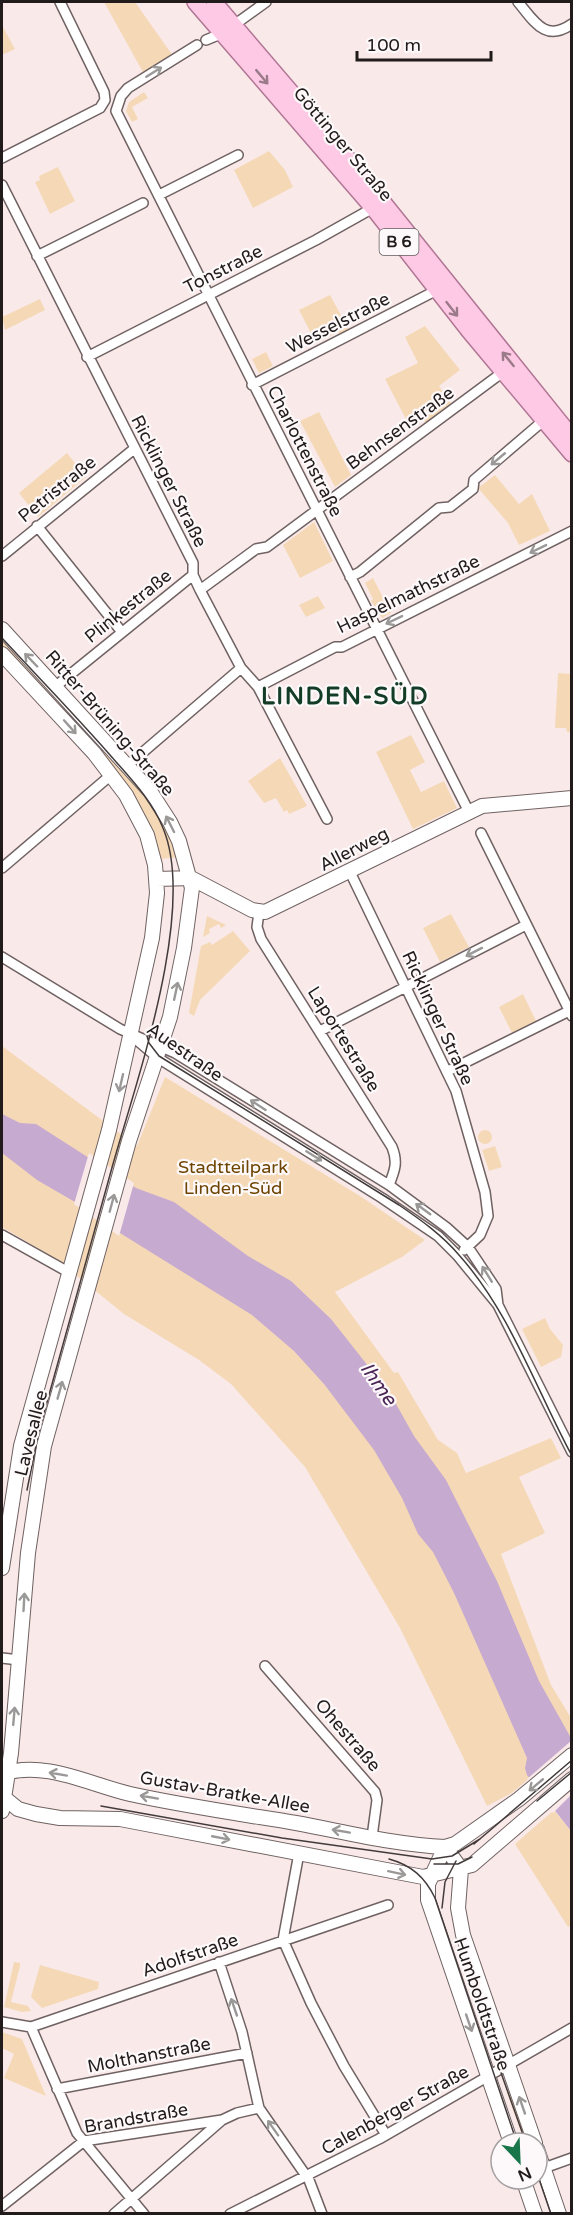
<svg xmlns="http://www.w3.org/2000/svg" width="573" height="2215" font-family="'Varela Round',sans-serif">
	<rect width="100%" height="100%" fill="#f9e9e9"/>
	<path fill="#f5d9b7" d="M104,2H135L173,56L144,74Z
		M3,27L15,49L2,55V28Z
		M144,92L148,98L132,107L138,119L132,122L126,111L129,102Z
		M269,151L285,170L293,187L253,208L234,170Z
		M58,167L75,201L50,214L35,182L40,180L39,176Z
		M330,295L349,330L340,335L338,332L316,343L299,310Z
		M40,299L45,310L5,330L2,317Z
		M425,326L460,370L439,386L452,405L427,424L418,413L407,421L385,379L418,363L405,337Z
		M266,352L273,366L259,373L252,359Z
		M319,412L351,475L335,487L300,421Z
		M67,453L86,477L38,517L19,493Z
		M495,475L519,504L532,494L550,531L519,545L508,523L478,488Z
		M314,522L333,561L300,578L283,545Z
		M373,578L391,613L382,618L371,601L373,599L365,583Z
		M318,596L325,608L306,617L299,605Z
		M2,635L135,780L161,816L179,857L161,859L147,818L127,786L2,649Z
		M558,673L571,674V732H567L566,728H555Z
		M411,735L425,762L410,770L421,792L444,781L457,808L413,829L376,752Z
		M280,758L307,806L289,814L287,810L284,812L276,798L264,803L248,781Z
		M451,914L469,947L440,962L423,928Z
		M207,916L226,925L221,928L219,924L209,929L210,933L203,937Z
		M233,931L250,951L200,1000L194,1016L189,1013L201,946L210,942L212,945Z
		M523,994L536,1021L512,1033L499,1007Z
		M2,1046L137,1146L165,1077L360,1196L425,1240L402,1257L335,1292L394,1373L398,1372L438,1440L457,1453L466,1473L551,1438L561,1458L519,1477L545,1533L501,1554L551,1685L571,1718V1743L512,1793L487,1806L400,1628L305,1467L231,1384L199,1360L124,1314L56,1259L2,1227Z
		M478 1137a7 7 0 1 1 14 0a7 7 0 1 1-14 0Z
		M495,1146L502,1167L489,1171L482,1150Z
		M545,1318L550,1329L563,1345L561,1357L541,1367L522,1329Z
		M554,1810L571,1831V1925L568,1927L515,1844Z
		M14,1962L20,1963V1966L11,2002L28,2006L31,2011L22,2012L4,2007Z
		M40,1965L99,1982L98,1989L42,2008L31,1997Z
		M2,2032L22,2039L46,2096L4,2078L14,2054L2,2048Z
		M512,2092L529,2143H525L507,2093Z"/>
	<path fill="#c6aad0" d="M2,1114L20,1123L36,1124L136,1188L174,1202L248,1256L291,1281L331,1319L391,1395L414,1436L446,1480L497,1581L539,1681L571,1738V1831L527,1775L525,1768L527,1758L454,1593L433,1552L418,1534L402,1498L374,1450L324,1384L294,1351L252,1315L120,1233L94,1213L37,1180L2,1153Z"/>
	<path fill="#f9e9e9" d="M89,1153L134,1183L119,1236L74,1204Z
		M571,1741V1795L553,1813L527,1779Z"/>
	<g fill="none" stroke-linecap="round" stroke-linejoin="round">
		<defs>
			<path id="street" d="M518,2C534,21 545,43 572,24
				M206,40L223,33L266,2
				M197,45L128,88L121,96L116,111L469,812
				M2,158L100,108L105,100L104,92L60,2
				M2,185L193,563V575L200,590L241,668L258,687L327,819
				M159,195L238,155
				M37,256L143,203
				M87,357L316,240L373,208
				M252,385L437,290
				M37,526L121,631
				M2,556L134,449
				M350,577L360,572L439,508L450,507L473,489L474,480L543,421
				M200,590L256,549L267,547L503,372
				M56,686L193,575
				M258,687L335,647H342L572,531
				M128,765L241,668
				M481,833L572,1016
				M2,868L111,775
				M350,872L456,1091L485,1192L488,1216L480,1235L464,1250
				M259,912L257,927L261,939L392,1147C398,1162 395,1170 389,1185
				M2,957L120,1029L175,1053L389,1185L446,1227L468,1247L496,1289L498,1305
				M320,1031L526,925
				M132,1036L158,1058L382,1198L438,1236L457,1255L498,1305L572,1452
				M448,1071L569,1011
				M2,1235L70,1273
				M2,1658L19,1660
				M265,1666L375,1792L377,1800L372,1837
				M299,1853L283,1940L311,2003L344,2066L386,2135
				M219,1962L242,2032L259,2108L309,2180L322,2214
				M2,2022L31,2027L388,1905
				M31,2027L77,2133L144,2214
				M57,2089L247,2053
				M544,2168L572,2158
				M2,2206L84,2141L222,2120L237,2113L259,2108
				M114,2214L222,2120
				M230,2214L379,2139L572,2028"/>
			<path id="secondary" d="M2,629L150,791L170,822L179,841L192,888L184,948L170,1017L129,1141L44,1446L28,1553L11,1753L2,1811
				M2,654L94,753L126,795L147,835L155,865L157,893L152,938L109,1130L21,1446L2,1568
				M157,879L191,878L252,910L265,912L482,806L572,798
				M2,1774C45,1760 88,1784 130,1794C185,1806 241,1814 296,1823C345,1832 396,1845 445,1847L455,1844L519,1799L572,1755
				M2,1796L18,1809L36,1814L60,1818L120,1819L423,1877L472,1865L572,1779
				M445,1847L461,1869L458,1908L463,1935L535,2143
				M445,1847L428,1884V1900L511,2143
				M537,2149L559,2214
				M523,2179L535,2214"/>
			<path id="primary" d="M195,2L373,208L469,331L572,454
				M214,2L350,161L572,437"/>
		</defs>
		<use href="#street" stroke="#706262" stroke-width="12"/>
		<use href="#secondary" stroke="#706262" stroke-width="16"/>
		<use href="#primary" stroke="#b07593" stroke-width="18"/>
		<use href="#street" stroke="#fff" stroke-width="9"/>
		<use href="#secondary" stroke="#fff" stroke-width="14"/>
		<use href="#primary" stroke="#fec9e5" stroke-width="15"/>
		<path stroke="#433b3b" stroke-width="1.5" d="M2,638C38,677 75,715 110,755C129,777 152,800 163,828C197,909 137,1079 113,1164C89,1253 64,1342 39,1431L27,1490
			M147,1036L149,1043L159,1056L399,1205C421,1220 442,1235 459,1255C510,1312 536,1389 572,1456
			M537,1801L572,1772
			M101,1806L282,1838L432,1859L452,1856L480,1839
			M474,1844L572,1760
			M389,1859C411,1865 425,1877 435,1898L517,2143
			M434,1864H458L472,1857
			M442,1908L445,1882L456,1861
			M495,2056L526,2143
			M537,2173L551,2214"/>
	</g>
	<defs><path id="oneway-shaft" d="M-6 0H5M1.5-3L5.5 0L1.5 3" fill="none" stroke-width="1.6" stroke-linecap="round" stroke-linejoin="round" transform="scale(1.5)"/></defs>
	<g stroke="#9b9898">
		<use href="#oneway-shaft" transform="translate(154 72) rotate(-32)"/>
		<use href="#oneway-shaft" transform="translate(498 459) rotate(140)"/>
		<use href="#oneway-shaft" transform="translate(538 549) rotate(154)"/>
		<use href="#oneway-shaft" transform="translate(394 620) rotate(154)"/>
		<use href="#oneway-shaft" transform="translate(31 660) rotate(-134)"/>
		<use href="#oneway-shaft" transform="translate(70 727) rotate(48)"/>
		<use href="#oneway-shaft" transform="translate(170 824) rotate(-117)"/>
		<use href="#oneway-shaft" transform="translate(474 952) rotate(153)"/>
		<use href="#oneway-shaft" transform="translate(176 991) rotate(-78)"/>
		<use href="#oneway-shaft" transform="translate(121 1083) rotate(103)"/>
		<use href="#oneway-shaft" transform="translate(258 1105) rotate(-147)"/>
		<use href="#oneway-shaft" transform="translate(314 1156) rotate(32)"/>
		<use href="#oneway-shaft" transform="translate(112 1203) rotate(-75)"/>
		<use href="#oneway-shaft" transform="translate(423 1209) rotate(-144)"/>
		<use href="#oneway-shaft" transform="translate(487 1274) rotate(-122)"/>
		<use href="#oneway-shaft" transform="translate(60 1390) rotate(-74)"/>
		<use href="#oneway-shaft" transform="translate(24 1602) rotate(-87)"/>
		<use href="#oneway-shaft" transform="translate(14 1716) rotate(-85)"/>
		<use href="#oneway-shaft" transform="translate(58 1774) rotate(-170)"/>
		<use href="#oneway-shaft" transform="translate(536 1785) rotate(140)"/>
		<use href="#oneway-shaft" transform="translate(149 1797) rotate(-170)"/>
		<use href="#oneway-shaft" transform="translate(341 1831) rotate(-170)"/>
		<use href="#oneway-shaft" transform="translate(221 1838) rotate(11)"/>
		<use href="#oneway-shaft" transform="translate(397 1873) rotate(12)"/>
		<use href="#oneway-shaft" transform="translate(234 2007) rotate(-109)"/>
		<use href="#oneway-shaft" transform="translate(469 2023) rotate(71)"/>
		<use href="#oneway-shaft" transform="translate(522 2105) rotate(-109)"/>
		<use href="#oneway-shaft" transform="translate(273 2128) rotate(-125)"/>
	</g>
	<g stroke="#9b7b8a">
		<use href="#oneway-shaft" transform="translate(262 77) rotate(50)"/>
		<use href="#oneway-shaft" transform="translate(452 309) rotate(52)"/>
		<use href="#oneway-shaft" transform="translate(508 359) rotate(-129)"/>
	</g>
	<g text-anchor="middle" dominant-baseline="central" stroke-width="4.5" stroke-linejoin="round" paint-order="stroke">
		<rect fill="#fdf9fa" stroke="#635e5e" stroke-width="1.5" x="379.5" y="229" width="39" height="26" rx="4.5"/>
		<g font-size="16" font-weight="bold" fill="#211b1b">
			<text x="399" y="242">B 6</text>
		</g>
		<g font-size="18" fill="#211b1b" stroke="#fdf9fa">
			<text transform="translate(343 144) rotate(50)">Göttinger Straße</text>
			<text transform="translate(223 269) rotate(-27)">Tonstraße</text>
			<text transform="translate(338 323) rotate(-27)">Wesselstraße</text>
			<text transform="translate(400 428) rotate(-36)">Behnsenstraße</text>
			<text transform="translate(305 451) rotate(63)">Charlottenstraße</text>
			<text transform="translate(169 481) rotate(63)">Ricklinger Straße</text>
			<text transform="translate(57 489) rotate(-39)">Petristraße</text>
			<text transform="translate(408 594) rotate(-26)">Haspelmathstraße</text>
			<text transform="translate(128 606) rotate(-39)">Plinkestraße</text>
			<text transform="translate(110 723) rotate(49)">Ritter-Brüning-Straße</text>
			<text transform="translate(354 849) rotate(-27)">Allerweg</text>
			<text transform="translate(438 1018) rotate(65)">Ricklinger Straße</text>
			<text transform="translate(344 1039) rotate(58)">Laportestraße</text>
			<text transform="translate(185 1052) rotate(35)">Auestraße</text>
			<text transform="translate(31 1433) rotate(-76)">Lavesallee</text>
			<text transform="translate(348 1735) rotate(49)">Ohestraße</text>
			<text transform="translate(225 1792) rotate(10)">Gustav-Bratke-Allee</text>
			<text transform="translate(190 1955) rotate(-19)">Adolfstraße</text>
			<text transform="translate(482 2004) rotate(71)">Humboldtstraße</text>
			<text transform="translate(149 2055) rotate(-11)">Molthanstraße</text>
			<text transform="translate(395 2110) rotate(-29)">Calenberger Straße</text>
			<text transform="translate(136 2118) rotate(-10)">Brandstraße</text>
		</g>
		<g font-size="18" fill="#6d4400" stroke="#fdf9fa">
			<text x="233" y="1167">Stadtteilpark<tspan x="233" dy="21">Linden-Süd</tspan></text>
		</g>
		<g font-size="20" font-style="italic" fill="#4a2556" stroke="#fdf9fa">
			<text transform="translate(378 1384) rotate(55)">Ihme</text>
		</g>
		<g font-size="24" font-weight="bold" letter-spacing="1.5" fill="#143d28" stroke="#fdf9fa">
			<text x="345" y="696">LINDEN-SÜD</text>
		</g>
	</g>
	<rect width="573" height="2215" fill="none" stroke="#211b1b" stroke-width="6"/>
	<g transform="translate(519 2161) rotate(157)"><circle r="28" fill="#fdf9fa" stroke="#a5a0a1" stroke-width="1.5"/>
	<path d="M0-4.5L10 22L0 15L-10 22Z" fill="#19754a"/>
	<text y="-9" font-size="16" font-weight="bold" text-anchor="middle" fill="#211b1b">N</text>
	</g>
	<path d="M357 51v9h134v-9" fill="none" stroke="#211b1b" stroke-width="3"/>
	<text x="366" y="51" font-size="18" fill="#211b1b" stroke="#fdf9fa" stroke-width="4.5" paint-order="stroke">100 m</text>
</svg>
